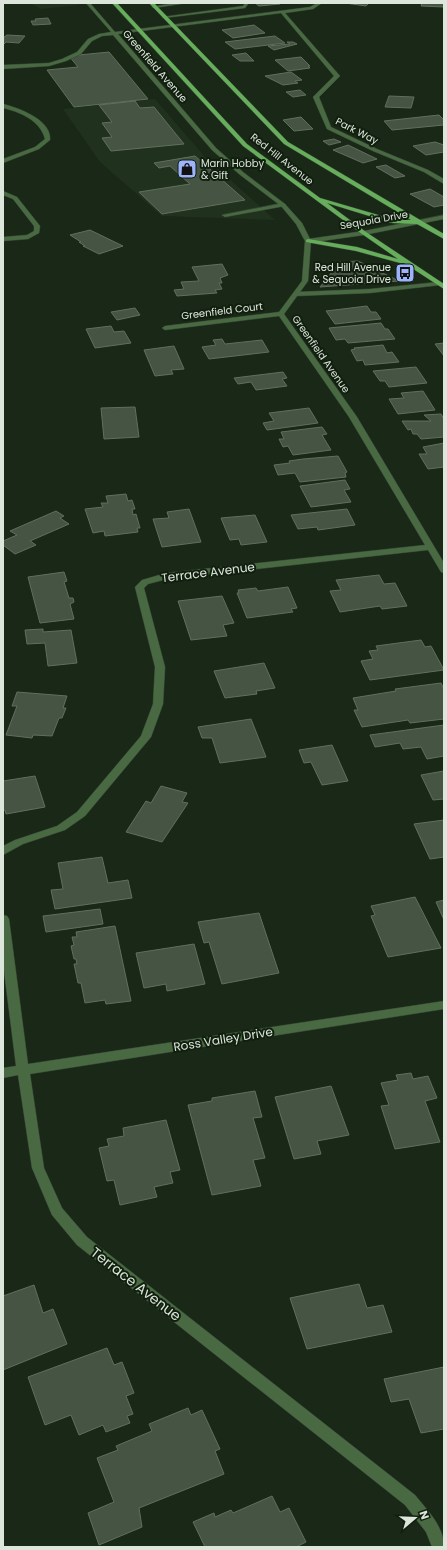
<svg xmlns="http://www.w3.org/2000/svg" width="447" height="1550" font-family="Poppins,sans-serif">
	<rect width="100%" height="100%" fill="#1a2818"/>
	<path fill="#20321d" d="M30,3H77L79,5L41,9Z
		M155,99L205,157L275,220L162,216L100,162L63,109Z"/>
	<path fill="#465543" stroke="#60705d" d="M255,3H278L280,4L259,6Z
		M345,3H369L366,6Z
		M422,3H444V7L421,6Z
		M48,18L51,24L33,25L31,21H36L35,19Z
		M254,25L265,33L233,38L222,30Z
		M7,35L25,36L19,43L6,42L3,45L4,37Z
		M275,36L285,43L235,49L225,42Z
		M287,42H293L297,44L274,50L268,46L290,44Z
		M109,52L148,99L74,107L47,70L78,67L69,56Z
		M246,53L254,61H240L232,55Z
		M301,57L310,66H308L310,68L288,71L275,60Z
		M291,72L302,80L295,81L298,83L283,85L265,76Z
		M300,90L306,95L293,97L286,92Z
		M389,96L414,97L411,108L385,107Z
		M135,101L140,108L154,107L184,144L111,151L102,138L112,137L102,123L112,122L99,105Z
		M439,115L444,120V125L392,130L384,121Z
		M301,117L313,129L294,131L283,120Z
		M334,139L341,142L329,145L323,141Z
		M435,142L444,145V152L426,155L413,146Z
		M348,145L377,159L363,163L333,150Z
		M195,156L245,200L162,214L139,192L190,184L170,166L159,168L154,163Z
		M386,165L405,176L395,178L376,167Z
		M430,189L444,197V205L434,207L410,194Z
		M90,230L123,246L99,254L83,246H85L79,242H81L70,235Z
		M358,261L399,281L320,287L340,262Z
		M222,264L228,275L220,278L222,283H219L222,289L215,290L217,293L177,296L174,290L184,289L181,282L199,281L192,267Z
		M367,306L371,312H376L381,319L335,324L326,311Z
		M135,308L140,315L117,320L111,312Z
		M381,323L385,329H388L395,339L348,343L345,339L336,340L329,328Z
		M111,326L114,332L124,331L131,343L95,348L86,329Z
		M222,339L225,344L262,340L269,352L209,359L202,347L216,345L213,340Z
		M444,343V356L435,344Z
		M383,345L387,353L392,352L399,362L365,365L363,360L357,361L351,350L355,349L354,348Z
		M174,346L184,369L171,370L173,374L155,376L144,350Z
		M416,367L427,383L389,387L385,381H380L373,371Z
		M283,372L287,378L282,379L287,386L256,390L251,382L238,384L234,378Z
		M423,391L435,410L398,414L389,399L404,398L401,393Z
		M135,407L139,437L104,439L101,408Z
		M309,408L318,423L267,430L263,423L274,421L269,413Z
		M441,414L444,419V437L421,439L417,434H413L411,429L408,430L402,421H431L424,415Z
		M322,427L327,434L322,435L331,450L293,455L288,446L283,447L279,439H284L281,432Z
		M444,443V467L428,469L419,454H427L423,447Z
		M338,456L347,472L345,473L346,477L300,482L295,473L278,475L274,465L290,463L289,461L303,459Z
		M345,480L350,489L344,490L351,502L311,507L300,486Z
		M126,494L128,501L132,500L135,509H132L133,515L136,514L140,528H137L138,532L105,536L104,531L93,533L85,509L103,507L101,503H108L106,496Z
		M189,509L201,542L162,547L153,519L169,518L167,512Z
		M347,509L355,525L318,530L317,527L298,529L291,515Z
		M56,511L64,516L60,518L69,524L30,541L36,545L15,554L3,545V541L17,535L10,531Z
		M255,515L267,542L241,545L239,539L230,540L221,518Z
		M64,572L67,581L64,582L69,598H73L74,602L70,604L74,619L40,623L28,577Z
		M379,575L384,584L395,583L407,606L382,609L380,606L340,612L330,591L341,590L336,580Z
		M288,587L297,608L291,609L293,612L247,618L237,593H239L238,590L256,588L258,591Z
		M222,596L234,623L223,625L227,636L191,640L178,601Z
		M43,629V632L71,630L77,663L48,666L45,643L27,644L25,630Z
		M421,640L425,647L431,646L444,670L370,680L361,661L373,659L369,651L378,650L376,646Z
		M264,663L275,688L256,691L257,694L225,698L214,671Z
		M441,683L444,689V719L410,723L408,720L362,727L354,710H358L353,698L396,691L395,689Z
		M17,692L67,696L63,708H66L62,718H59L52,736L33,735L32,738L6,735L17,706H12Z
		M251,719L266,757L220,763L212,738H202L198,727Z
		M444,725V756L427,759L421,747L403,749L400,743L375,747L370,735Z
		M332,745L348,781L322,785L311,762L304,763L299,750Z
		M444,771V799L433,800L421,775Z
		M35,776L45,807L6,814L5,810H3V781Z
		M161,786L187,793L182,802L188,803L162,842L126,832L146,801L151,803Z
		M444,820V857L430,859L414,824Z
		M102,857L108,883L128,880L132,898L55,909L51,890L63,889L58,863Z
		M415,897L441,948L388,957L371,916L375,915L371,906Z
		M444,900V920L436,902Z
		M100,909L103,924L46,932L43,916Z
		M259,913L279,973L222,984L209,942L204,943L198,922Z
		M115,926L131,1001L106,1004L105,1000L85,1003L81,983H78L74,964H77L76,959H74L71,946L74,945L72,937H77L76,932Z
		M194,944L205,984L167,991L166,984L144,988L136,953Z
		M411,1073L413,1079L428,1076L437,1098L425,1101L440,1142L395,1149L381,1106L389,1105L381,1083L398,1080L396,1075Z
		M331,1086L349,1135L317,1141L321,1154L294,1159L275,1097Z
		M255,1091L262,1117L253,1118L265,1158L253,1160L261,1186L212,1195L188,1105L212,1101V1098Z
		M166,1120L180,1170L170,1172L173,1183L154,1187L157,1197L120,1205L114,1180L107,1181L99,1148L109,1146L107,1139L124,1136L123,1128Z
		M359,1284L367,1308L383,1305L392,1332L307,1349L290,1298Z
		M34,1285L43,1313L53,1309L67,1344L3,1370V1296Z
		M107,1348L114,1365L122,1362L134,1393L126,1396L133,1414L127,1416L130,1423L106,1432L103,1425L79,1435L71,1415L45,1425L28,1377Z
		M444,1367V1429L421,1433L409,1399L391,1402L384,1379Z
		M188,1408L191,1415L202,1410L220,1449L215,1451L224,1474L139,1508L142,1527L99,1545L88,1513L114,1502L97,1458L118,1450L116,1446L152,1431L149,1424Z
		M272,1496L280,1512L289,1508L306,1542L296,1547H205L193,1522L214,1513L215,1517L231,1510L233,1513Z"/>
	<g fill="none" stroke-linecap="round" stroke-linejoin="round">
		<defs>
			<path id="service" d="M174,3H187L154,8L152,7Z
				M245,3H249L245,8L164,18L162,17L243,6Z
				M283,203L286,205L285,206L225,217L222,215Z
				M439,282L441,283V285L370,293L296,296L293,294L296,292L370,289Z"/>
			<path id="minor" d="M86,3H90L115,32L310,7L317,3H322L313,9L285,13L340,76L319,97L331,127L377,149L428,170L444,179V184L424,172L373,151L327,129L313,97L334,76L281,13L118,34L216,148L243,172L285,204L302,223L311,241L308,281L284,314L357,417L444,563V573L441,572L428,550L167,579L148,584L144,588L165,667L163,704L151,737L85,816L65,830L23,844L3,855V846L15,840L57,826L77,812L141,736L153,704L155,667L135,587L142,580L166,573L425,545L349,417L279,316L165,330L162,328L165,326L279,312L302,281L305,241L296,224L281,206L239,174L212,150L113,35L102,36L92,41L81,54L66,61L49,66L3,69V65L49,63L62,59L77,52L88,39L99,34L111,32Z
				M3,104C19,108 52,120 50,140L39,149L3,163V159L35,147L45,139C40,120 20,112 3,108Z
				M3,191L17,197L40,226L39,233L28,239L3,241V237L27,235L34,231V226L13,199L3,195Z
				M3,915L7,916L9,919L28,1064L444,1001V1009L30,1074L44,1168L62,1208L87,1237L415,1495C427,1510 444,1526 444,1547H432L426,1532L405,1505L77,1245L52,1215L32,1168L18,1075L3,1078V1068L16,1066L3,963Z"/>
			<path id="tertiary" d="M444,215V219L364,235L308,243L305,241L308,239L364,231Z"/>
			<path id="primary" d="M112,3H117L247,144L320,198L392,219L411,220L284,144L149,3H154L288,142L444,234V239L417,224L392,223L327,203L366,232L444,284V289L404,263H400L356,251L306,242V240L308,239L357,247L398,259L362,234L243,146Z"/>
		</defs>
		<use href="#service" stroke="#354333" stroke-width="1"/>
		<use href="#minor" stroke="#354333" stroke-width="1"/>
		<use href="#tertiary" stroke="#354333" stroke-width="1"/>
		<use href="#primary" stroke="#354333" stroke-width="1"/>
		<use href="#service" fill="#486942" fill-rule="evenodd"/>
		<use href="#minor" fill="#486942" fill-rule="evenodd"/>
		<use href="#tertiary" fill="#486942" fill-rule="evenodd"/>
		<use href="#primary" fill="#67ae5c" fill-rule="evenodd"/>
	</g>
	<defs>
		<symbol id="shop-square" viewBox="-11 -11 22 22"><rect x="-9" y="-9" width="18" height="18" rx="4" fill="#9db4fd" stroke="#111f0f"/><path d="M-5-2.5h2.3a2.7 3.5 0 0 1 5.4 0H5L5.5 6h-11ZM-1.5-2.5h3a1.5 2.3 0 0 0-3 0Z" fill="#111"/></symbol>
		<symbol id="bus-square" viewBox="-11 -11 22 22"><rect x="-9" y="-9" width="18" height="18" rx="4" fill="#9db4fd" stroke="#111f0f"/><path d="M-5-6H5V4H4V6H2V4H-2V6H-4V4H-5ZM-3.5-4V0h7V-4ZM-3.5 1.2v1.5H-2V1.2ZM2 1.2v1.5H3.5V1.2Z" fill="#111"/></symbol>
	</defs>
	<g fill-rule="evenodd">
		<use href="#shop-square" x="176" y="158" width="22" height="22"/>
		<use href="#bus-square" x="394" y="262" width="22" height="22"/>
	</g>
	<g text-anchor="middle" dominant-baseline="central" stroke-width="4" stroke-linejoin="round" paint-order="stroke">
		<g font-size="10" fill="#dce6db" stroke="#111f0f">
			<text transform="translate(155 66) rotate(49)">Greenfield Avenue</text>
			<text transform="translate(357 131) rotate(27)">Park Way</text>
			<text transform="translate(282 159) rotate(38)">Red Hill Avenue</text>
			<text transform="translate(374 220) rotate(-10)">Sequoia Drive</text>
			<text transform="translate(222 311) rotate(-7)">Greenfield Court</text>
			<text transform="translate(321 354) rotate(55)">Greenfield Avenue</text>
		</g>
		<g font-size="10" fill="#dce6db" stroke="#111f0f" text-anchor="start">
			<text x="201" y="163">Marin Hobby<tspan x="201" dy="12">&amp; Gift</tspan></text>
			<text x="391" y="267" text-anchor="end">Red Hill Avenue<tspan x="391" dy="12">&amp; Sequoia Drive</tspan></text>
		</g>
		<g font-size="12" fill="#dce6db" stroke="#111f0f">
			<text transform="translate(208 572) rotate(-7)">Terrace Avenue</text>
			<text transform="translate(223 1039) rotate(-9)">Ross Valley Drive</text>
		</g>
		<g font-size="14" fill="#dce6db" stroke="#111f0f">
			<text transform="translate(136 1284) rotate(38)">Terrace Avenue</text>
		</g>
	</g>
	<rect width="447" height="1550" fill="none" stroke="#dce6db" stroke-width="8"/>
	<g transform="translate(415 1518) rotate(71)" stroke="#111f0f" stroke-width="3" paint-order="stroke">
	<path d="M0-3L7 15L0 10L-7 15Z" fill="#dce6db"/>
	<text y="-6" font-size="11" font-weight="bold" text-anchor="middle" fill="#dce6db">N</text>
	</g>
</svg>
